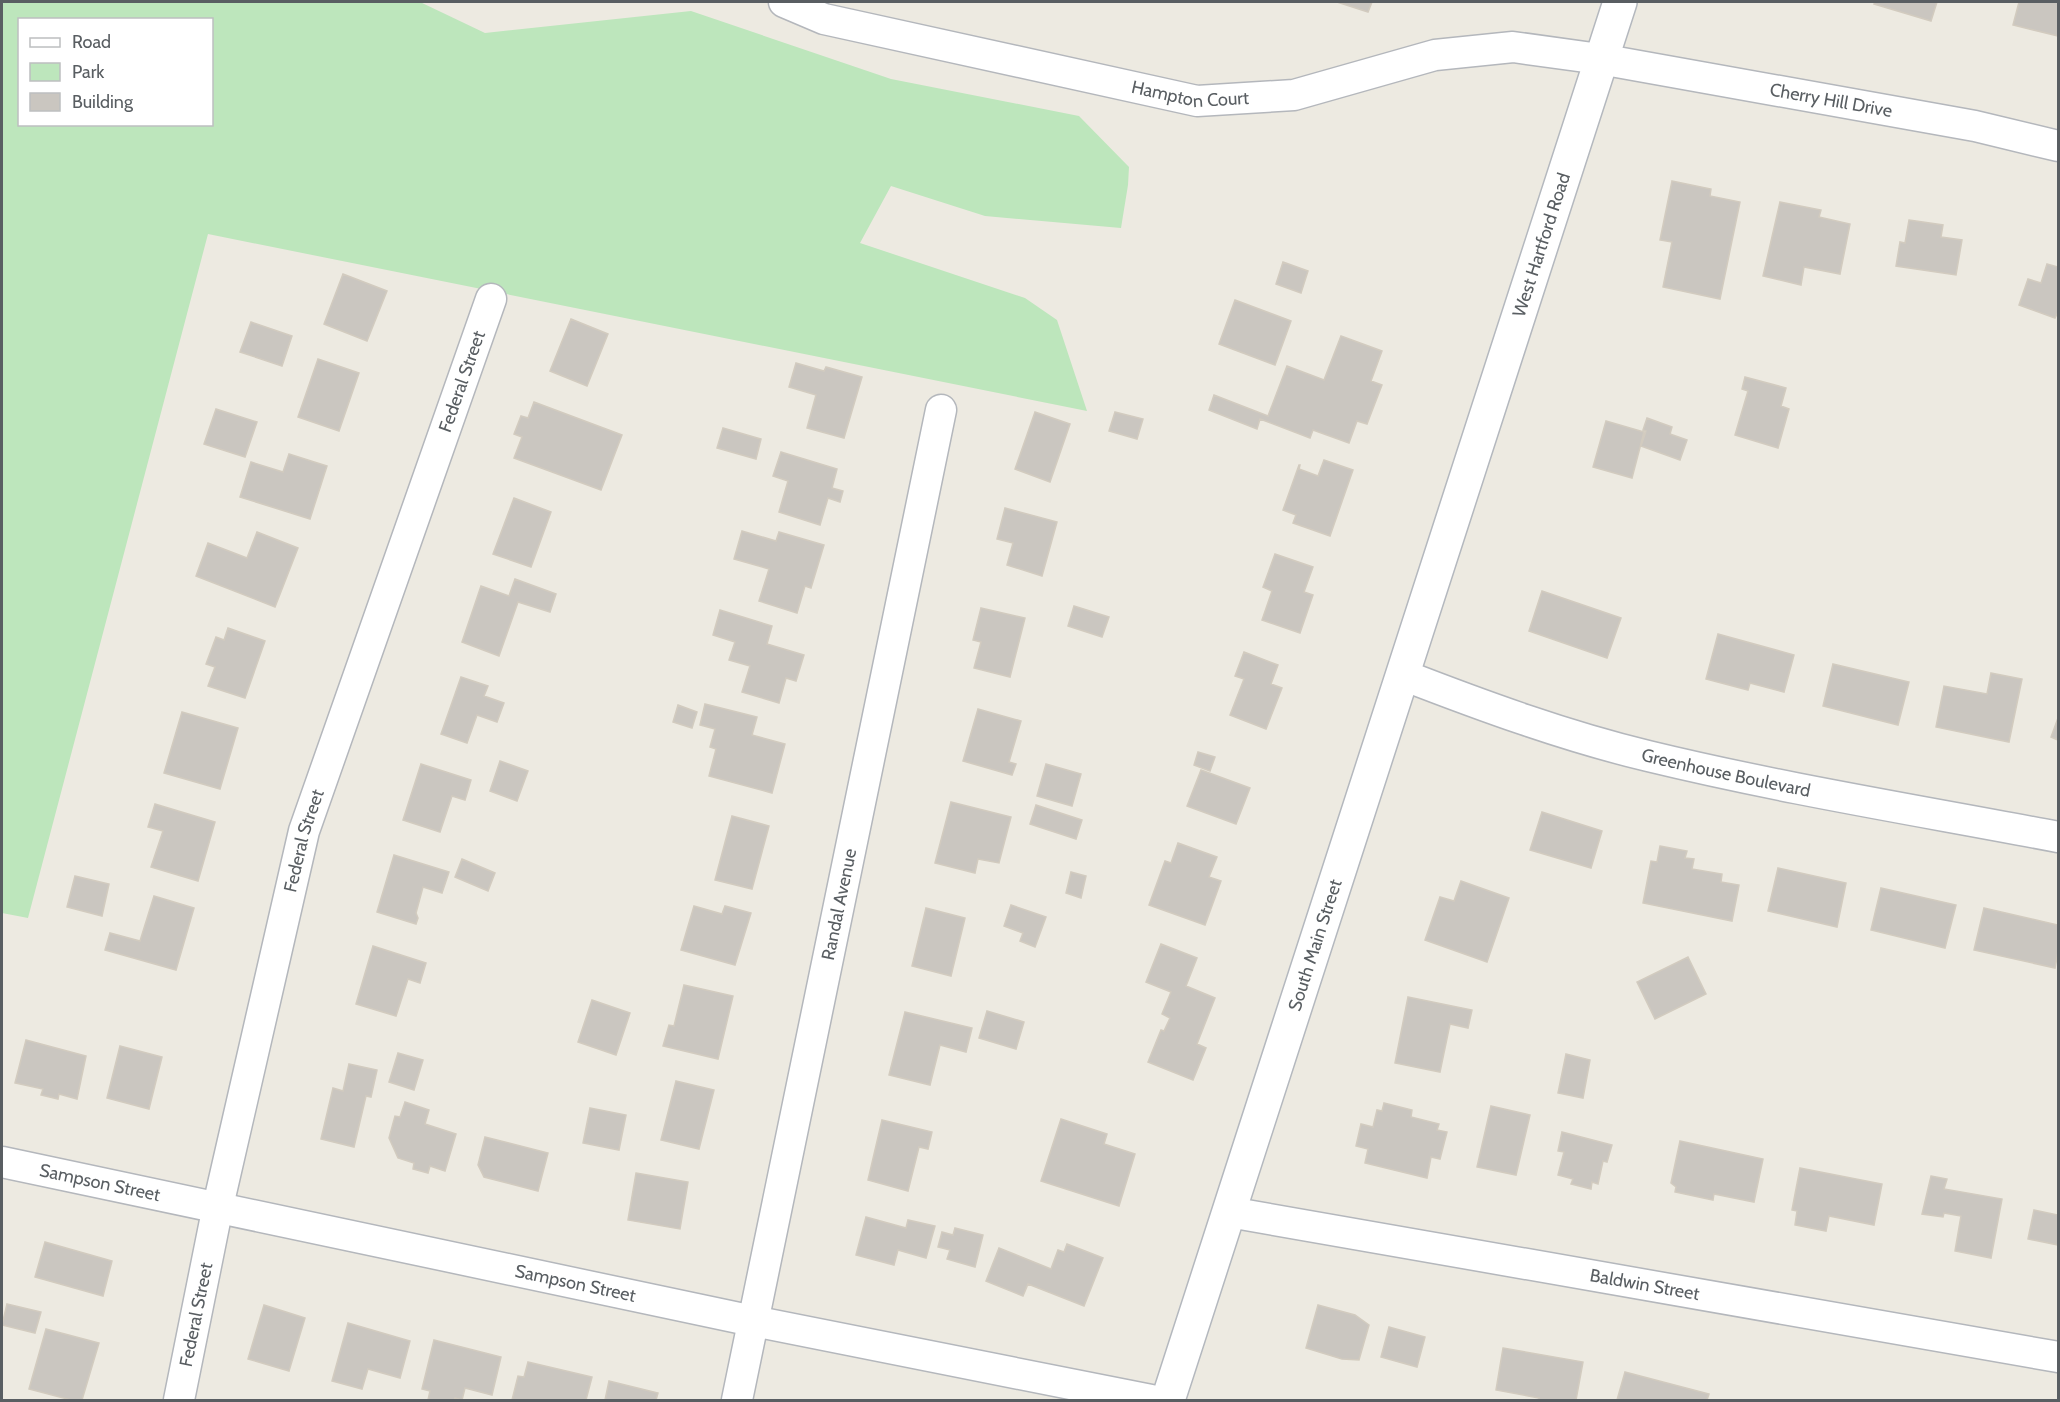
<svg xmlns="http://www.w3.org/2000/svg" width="2060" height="1402" font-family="Cabin,sans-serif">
	<rect width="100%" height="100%" fill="#edeae1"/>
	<path fill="#bde6bc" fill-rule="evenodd" d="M2,2H420L485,33L691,11L891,79L1079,116L1129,167L1128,185L1121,228L985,216L891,186L860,243L1025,298L1057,320L1087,411L208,234L28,918L2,913ZM20,20H212V124H20Z"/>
	<path fill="#cac6c0" stroke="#d2cbbf" stroke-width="1.5" d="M1337,2H1372L1368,12Z
		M1875,2H1937L1931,21L1874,4Z
		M2019,2H2058V36L2013,25Z
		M1672,181L1711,189L1710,196L1740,202L1720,299L1663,287L1672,242L1660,240Z
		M1780,202L1821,210L1819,217L1850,224L1840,274L1804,267L1801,285L1763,276Z
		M1909,220L1943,225L1941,237L1962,240L1956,275L1896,266L1900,242L1905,243Z
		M1283,262L1308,271L1301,293L1276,284Z
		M2047,264L2058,267V314H2057L2055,318L2019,305L2028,279L2041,283Z
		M343,274L387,291L367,341L324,324Z
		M1235,300L1291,321L1275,365L1219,344Z
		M571,319L608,334L587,386L550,371Z
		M251,322L292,336L282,366L240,352Z
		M1341,336L1382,351L1371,381L1382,385L1367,424L1357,421L1349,443L1313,430L1310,438L1260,419L1257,429L1209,410L1214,395L1268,416L1287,366L1324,380Z
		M318,359L359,373L339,431L298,417Z
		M796,363L824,371L826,367L862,377L844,438L807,428L816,395L789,387Z
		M1745,377L1786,388L1781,406L1789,409L1778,448L1735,435L1748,391L1742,389Z
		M534,402L622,435L601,490L514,458L522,437L514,434L521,416L528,418Z
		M216,409L257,422L245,457L204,444Z
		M1035,412L1070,424L1050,482L1015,469Z
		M1115,412L1143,419L1137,439L1109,431Z
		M1647,418L1672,427L1670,434L1687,440L1680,460L1641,446L1646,431L1643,430Z
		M1606,421L1644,432L1632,478L1593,467Z
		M723,428L761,439L756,459L717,448Z
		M781,452L837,469L832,488L843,491L840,502L828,498L820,525L779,512L788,481L773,476Z
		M289,454L327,466L310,519L240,497L251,462L283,472Z
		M1324,460L1353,470L1330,536L1293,523L1296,515L1283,510L1299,465H1300L1299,469L1318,476Z
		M514,498L551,512L531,567L493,554Z
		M1005,508L1057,522L1042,576L1007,565L1013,543L997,539Z
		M742,531L776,541L779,532L824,545L811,588L805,586L797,613L759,601L769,569L734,559Z
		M257,532L298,548L275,607L196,576L208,543L247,558Z
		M1275,554L1313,567L1304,592L1313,595L1300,633L1262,620L1272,591L1263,587Z
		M515,579L556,594L550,612L518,602L499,656L462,642L481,586L509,596Z
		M1542,591L1621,618L1607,658L1529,631Z
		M1074,606L1109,617L1102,637L1068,626Z
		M981,608L1025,618L1010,677L974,668L981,642L973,640Z
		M720,610L772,626L767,644L804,655L796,681L786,678L779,703L742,692L750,666L729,660L735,642L713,635Z
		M228,628L265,641L245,698L208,686L215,667L206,664L216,637L224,640Z
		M1718,634L1794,655L1784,692L1750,683L1748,690L1706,679Z
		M1244,652L1278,665L1271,684L1282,688L1266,729L1230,715L1244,679L1235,676Z
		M1833,664L1909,682L1898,725L1823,706Z
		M1991,673L2022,679L2009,742L1936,727L1944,686L1987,694Z
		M461,677L488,686L484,696L504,703L497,722L477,715L467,743L441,734Z
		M705,704L757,717L752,735L785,744L772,793L709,776L716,749L710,747L715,729L700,725Z
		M678,705L697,712L692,728L673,722Z
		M978,709L1021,721L1009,762L1016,764L1012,775L963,761Z
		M182,712L238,728L220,789L164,773Z
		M2058,718V740L2051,737Z
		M1198,752L1215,757L1210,771L1194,765Z
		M500,761L528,771L517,801L490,791Z
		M421,764L471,780L465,800L452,796L440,832L403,820Z
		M1046,764L1081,774L1072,806L1037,796Z
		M1201,770L1250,788L1236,824L1187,806Z
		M951,802L1011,817L999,863L978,859L975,873L935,863Z
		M155,804L215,822L198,881L151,867L163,831L148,827Z
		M1036,805L1082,820L1076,839L1030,824Z
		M1542,812L1602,831L1591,868L1530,850Z
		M732,816L769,826L752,889L715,880Z
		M1178,843L1217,857L1209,877L1221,881L1205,925L1149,905L1165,861L1171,863Z
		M1660,846L1687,851L1685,858L1694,859L1692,869L1722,874L1721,882L1739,885L1732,921L1643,903L1651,861L1657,862Z
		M394,855L449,872L442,893L423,887L416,913L418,918L416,924L377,912Z
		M462,859L495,873L488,891L455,877Z
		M1778,868L1846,883L1837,927L1768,911Z
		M1071,872L1086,876L1081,898L1066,893Z
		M75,876L109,884L102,916L67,907Z
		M1461,881L1509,898L1487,962L1425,940L1440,897L1454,901Z
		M1881,888L1956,905L1945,948L1871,930Z
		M154,896L194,908L176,970L105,950L110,933L140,941Z
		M1011,905L1046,917L1035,947L1020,941L1023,933L1004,926Z
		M694,906L722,914L725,906L751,913L735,965L681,950Z
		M926,908L965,918L951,976L912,966Z
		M1984,908L2058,925V952L2055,968L1974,950Z
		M1161,944L1197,958L1186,986L1215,998L1197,1044L1206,1048L1193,1080L1148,1062L1161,1030L1164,1031L1170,1018L1162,1014L1171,992L1146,982Z
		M373,946L426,963L420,983L408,979L396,1016L356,1004Z
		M1688,957L1706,994L1655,1019L1637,982Z
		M684,985L733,996L718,1059L663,1046L669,1025L674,1026Z
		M1408,997L1472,1010L1468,1028L1450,1024L1440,1072L1395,1063Z
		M592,1000L630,1013L616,1055L578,1042Z
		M987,1011L1024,1022L1016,1049L979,1038Z
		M905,1012L972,1028L966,1052L940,1045L930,1085L889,1075Z
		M26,1040L86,1056L77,1099L59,1094L58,1099L41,1095L43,1089L15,1083Z
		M120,1046L162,1057L149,1109L107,1098Z
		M398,1053L423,1060L414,1090L389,1082Z
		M1566,1054L1590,1060L1583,1098L1558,1093Z
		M349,1064L377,1070L371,1097L366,1096L354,1147L321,1139L333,1088L343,1091Z
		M676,1081L714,1090L699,1149L661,1140Z
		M405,1102L429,1110L425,1124L456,1134L445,1171L430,1166L428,1173L413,1169L414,1163L398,1158L389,1138L395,1116L400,1117Z
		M1384,1103L1412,1110L1411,1117L1439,1124L1437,1130L1447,1132L1440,1159L1431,1157L1427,1178L1365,1163L1368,1149L1356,1146L1361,1124L1373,1127L1377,1110L1382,1111Z
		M1491,1106L1530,1115L1516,1175L1477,1167Z
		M590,1108L626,1115L619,1150L583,1143Z
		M1061,1119L1107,1134L1104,1144L1135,1154L1119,1206L1041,1181Z
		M882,1120L932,1132L928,1149L919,1147L908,1191L868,1180Z
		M1562,1132L1612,1145L1607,1162L1603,1161L1598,1184L1592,1182L1591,1189L1571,1184L1573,1179L1558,1175L1564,1152L1558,1151Z
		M485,1137L548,1153L538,1191L484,1177L478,1165Z
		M1680,1141L1763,1159L1754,1202L1714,1194L1713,1200L1675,1192L1676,1187L1671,1183Z
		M1800,1168L1882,1184L1874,1225L1829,1216L1826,1231L1795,1225L1797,1211L1792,1210Z
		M636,1173L688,1182L680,1229L628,1220Z
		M1931,1176L1947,1179L1944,1189L2002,1199L1991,1258L1955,1251L1961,1216L1944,1213L1943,1217L1922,1214Z
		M2034,1210L2058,1215V1245L2028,1239Z
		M866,1217L906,1228L908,1220L935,1226L926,1258L898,1250L894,1265L856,1255Z
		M955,1228L983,1235L975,1267L947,1259L950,1250L938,1247L942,1232L953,1235Z
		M45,1242L112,1261L103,1296L35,1277Z
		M1067,1244L1103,1258L1084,1306L1028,1284L1023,1296L986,1281L999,1248L1051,1269L1058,1250L1064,1252Z
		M7,1304L41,1312L35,1333L2,1325Z
		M264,1305L305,1318L289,1371L248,1359Z
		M1318,1305L1355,1315L1369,1325L1359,1360L1342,1359L1306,1348Z
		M348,1323L410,1341L400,1378L368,1369L362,1389L332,1381Z
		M1389,1327L1425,1337L1417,1367L1381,1357Z
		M46,1329L99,1343L82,1400H71L29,1389Z
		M434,1340L501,1357L492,1395L465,1388L462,1400L455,1398L454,1400H428L430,1391L422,1389Z
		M1503,1348L1583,1362L1576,1400H1538L1539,1398L1496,1390Z
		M528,1362L592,1377L586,1400H512L518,1376L524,1377Z
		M1625,1372L1709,1394L1707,1400H1617Z
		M609,1381L658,1393L656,1400H605Z"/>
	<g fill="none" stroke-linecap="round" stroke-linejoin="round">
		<defs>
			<g id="street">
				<path id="s1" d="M784,2L824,19L1197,101L1294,95L1435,55L1513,47L1600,59L1975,126L2058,146"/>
				<path id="s2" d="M1403,675C1483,706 1565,736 1648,756C1784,789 1922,811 2058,837"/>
				<path id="s3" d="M2,1162L753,1321L1151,1400"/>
				<path id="s4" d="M1229,1212L2058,1357"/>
				<path id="s5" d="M179,1400L218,1206L304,831L491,299"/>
				<path id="s6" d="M737,1400L941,410"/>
			</g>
			<g id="secondary">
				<path id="s7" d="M1168,1400L1620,2"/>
			</g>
		</defs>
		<use href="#street" stroke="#b4b7bc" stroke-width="33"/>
		<use href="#secondary" stroke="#b4b8be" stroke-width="36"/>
		<use href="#street" stroke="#fff" stroke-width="30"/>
		<use href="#secondary" stroke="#fff" stroke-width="33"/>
	</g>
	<g text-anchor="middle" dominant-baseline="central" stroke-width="6" stroke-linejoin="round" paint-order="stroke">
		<g font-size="18" fill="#595e62" stroke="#fff">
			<text stroke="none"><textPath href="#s1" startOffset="418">Hampton Court</textPath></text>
			<text stroke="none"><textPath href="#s1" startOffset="1070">Cherry Hill Drive</textPath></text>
			<text stroke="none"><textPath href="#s7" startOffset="1214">West Hartford Road</textPath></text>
			<text stroke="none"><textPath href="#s5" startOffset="1059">Federal Street</textPath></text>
			<text stroke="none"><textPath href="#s2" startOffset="338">Greenhouse Boulevard</textPath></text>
			<text stroke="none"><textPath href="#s5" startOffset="573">Federal Street</textPath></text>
			<text stroke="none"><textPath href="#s6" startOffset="506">Randal Avenue</textPath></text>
			<text stroke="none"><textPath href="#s7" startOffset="478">South Main Street</textPath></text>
			<text stroke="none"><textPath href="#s3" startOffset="100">Sampson Street</textPath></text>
			<text stroke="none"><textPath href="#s3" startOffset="586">Sampson Street</textPath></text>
			<text stroke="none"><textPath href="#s4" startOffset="422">Baldwin Street</textPath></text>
			<text stroke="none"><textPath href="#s5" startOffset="87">Federal Street</textPath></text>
		</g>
	</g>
	<rect width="2060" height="1402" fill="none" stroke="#595e62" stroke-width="6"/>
	<rect x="18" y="18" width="195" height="108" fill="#ffffff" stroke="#bdbfc0" stroke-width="1.5"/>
	<rect x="30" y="38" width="30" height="9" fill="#ffffff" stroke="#bdbfc0" stroke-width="1.5"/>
	<text x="72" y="48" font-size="18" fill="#595e62">Road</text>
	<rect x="30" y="63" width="30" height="18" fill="#bde6bc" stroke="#bdbfc0" stroke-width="1.5"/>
	<text x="72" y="78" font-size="18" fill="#595e62">Park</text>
	<rect x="30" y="93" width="30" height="18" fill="#cac6c0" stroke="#bdbfc0" stroke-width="1.5"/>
	<text x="72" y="108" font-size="18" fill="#595e62">Building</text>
</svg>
